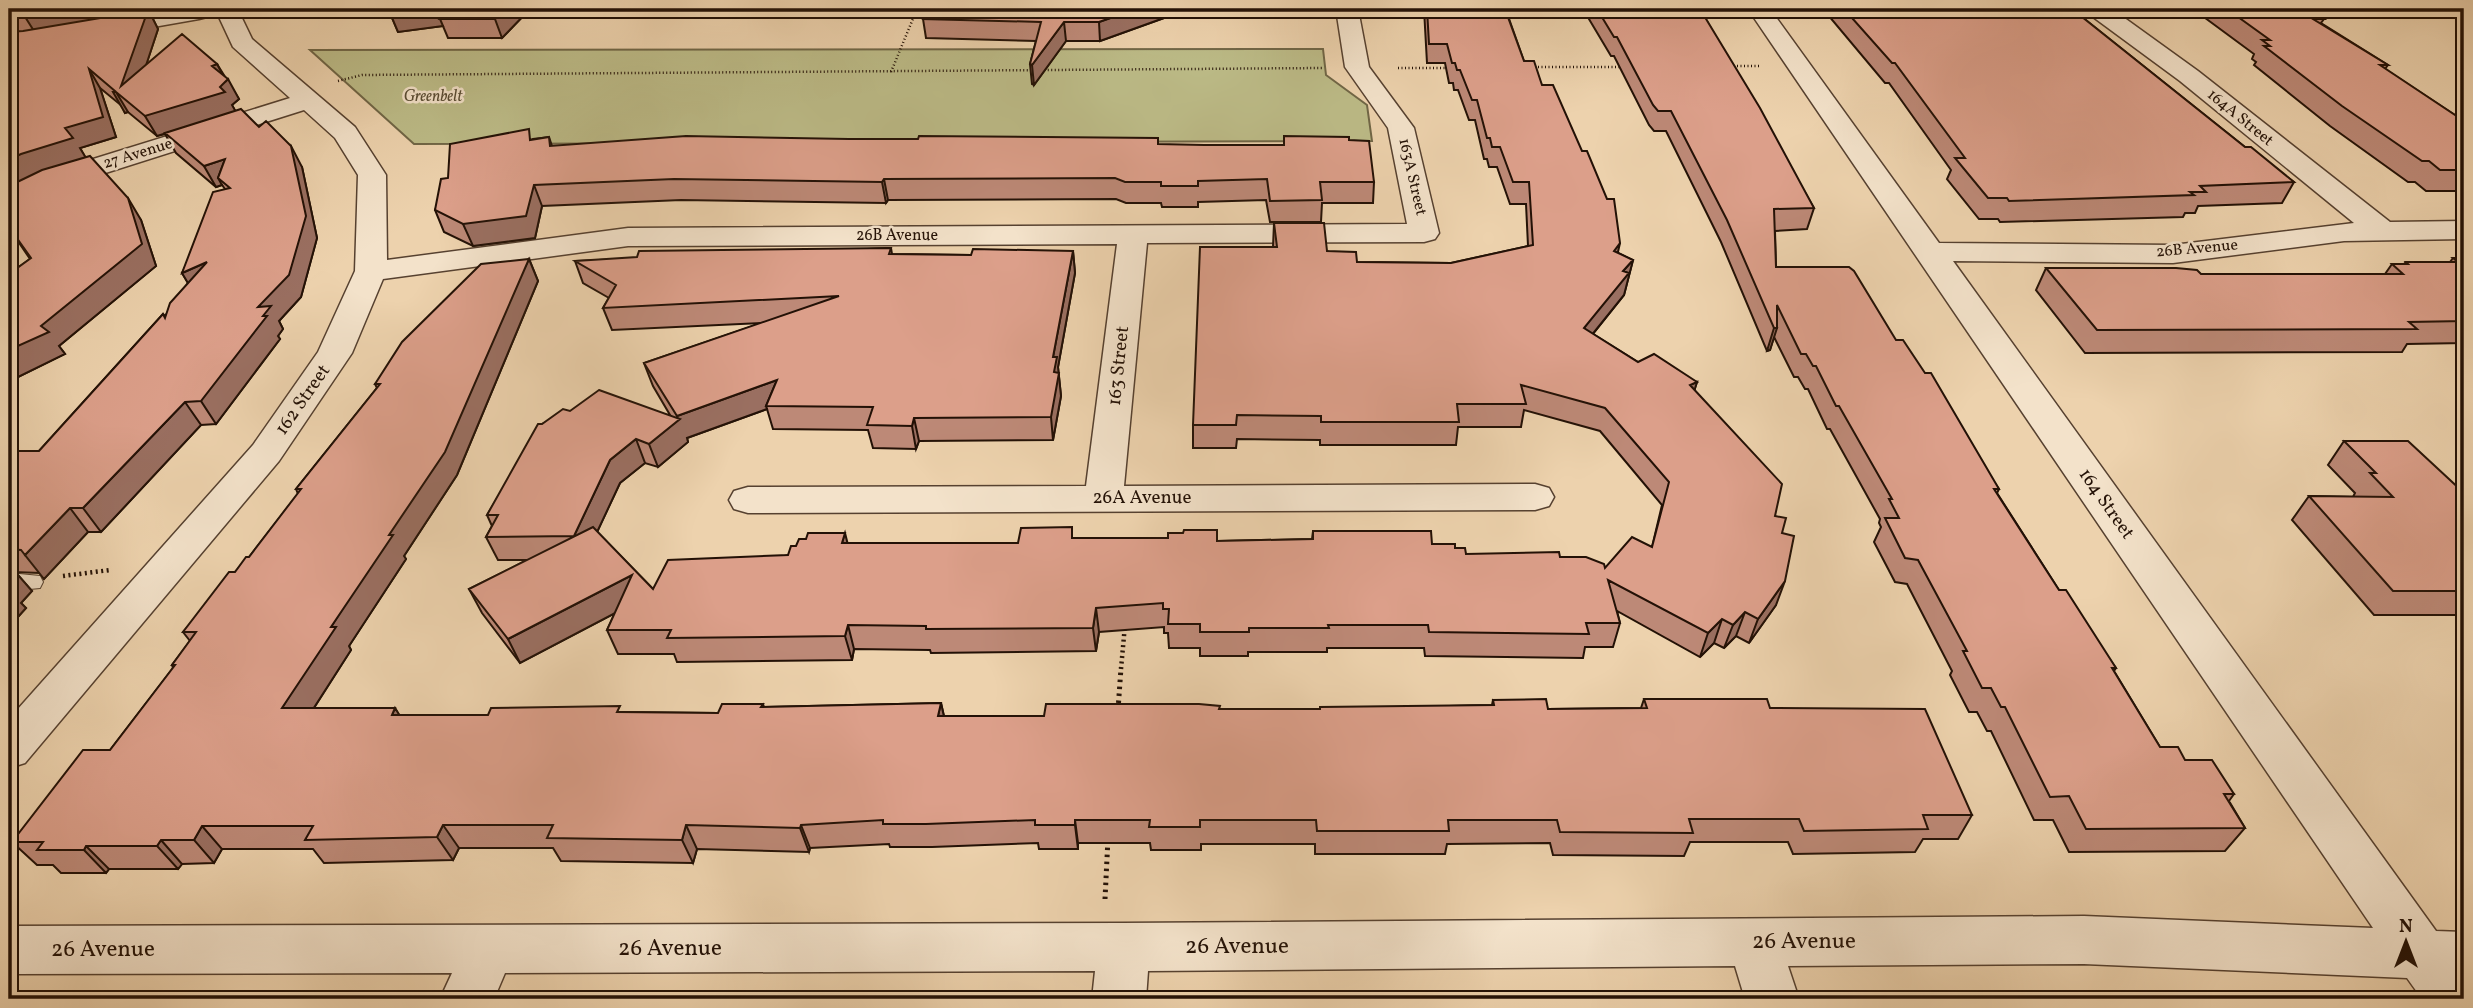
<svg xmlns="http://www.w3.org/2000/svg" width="2473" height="1008" font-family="Vollkorn,serif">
	<rect width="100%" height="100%" fill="#edd2ad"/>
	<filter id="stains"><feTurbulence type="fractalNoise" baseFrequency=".00286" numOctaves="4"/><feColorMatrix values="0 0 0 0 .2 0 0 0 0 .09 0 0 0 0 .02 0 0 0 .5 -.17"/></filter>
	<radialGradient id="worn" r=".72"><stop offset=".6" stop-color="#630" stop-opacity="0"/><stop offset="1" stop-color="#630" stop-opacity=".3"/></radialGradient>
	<path fill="#bcbb87" stroke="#706646" stroke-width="2" d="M1323,49L1326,75L1367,105L1372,141L414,144L310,50Z"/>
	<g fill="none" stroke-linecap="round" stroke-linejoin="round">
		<defs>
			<path id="lane" d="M9,573L40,576L43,582L40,588L9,591Z"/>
			<path id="street" d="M178,9H208L211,12L207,17L199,19L34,48L9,49V35L34,34Z
				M1336,9H1358L1369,67L1414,128L1439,233L1435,239L1424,242L1147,243L1124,486L1535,484L1549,488L1554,497L1549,506L1535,510L748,513L734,509L729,500L734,491L748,487L1086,486L1117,244L628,246L383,279L352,353L279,461L25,763L9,768V719L253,445L318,352L355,271L358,175L335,138L304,110L55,189L19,208L9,211V191L35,177L290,98L233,47L219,17L223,12H239L252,39L355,127L386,175L387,260L628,228L1407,224L1388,128L1345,67Z
				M1748,9H1770L1939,243L2173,245L2354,223L2180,81L2089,14L2086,9H2112L2198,71L2390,222L2464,221V239L2344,241L2173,263L1953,261L2436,931L2464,932V999H2422L2407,978L2084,964L1788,966L1799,999H1745L1735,966L1148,971L1146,999H1092L1095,971L505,973L494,999H440L452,973L9,974V926L1123,923L2084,916L2373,928Z"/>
		</defs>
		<use href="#lane" stroke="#564130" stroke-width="2"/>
		<use href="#street" stroke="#564130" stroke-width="3"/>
		<path stroke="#231106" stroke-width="2.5" stroke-dasharray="1 2.5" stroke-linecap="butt" d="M1730,66H1760
			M1531,67H1624
			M1398,68H1449
			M891,72L917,9
			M338,81L362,75L1323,68"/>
		<path stroke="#231106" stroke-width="4.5" stroke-dasharray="2 3.5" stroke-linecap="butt" d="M63,576L110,570
			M1121,669L1125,625"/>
		<path stroke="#231106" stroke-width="5" stroke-dasharray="2.5 4.5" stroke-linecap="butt" d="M1118,710L1121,668
			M1105,899L1108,838"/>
		<use href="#lane" fill="#f3e2ca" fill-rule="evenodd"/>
		<use href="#street" fill="#f3e2ca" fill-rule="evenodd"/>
	</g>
	<path fill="#bd8977" stroke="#231106" stroke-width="2" d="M9,9L149,11L158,29L146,65L217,64L239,99L232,105L235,111L259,127L302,167L317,238L301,297L279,321L283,329L278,336L280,339L216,424L201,425L101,532H88L44,579L40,573L15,572L32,591L21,603L26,608L9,627V457L39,451L163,314L165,316L188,283L182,273L225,189L222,185L216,187L176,153L165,134L157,136L128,112L125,113L122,106L100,88L116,137L80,148L85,157L141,220L156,266L59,346L65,354L12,380L9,377V274L30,259L9,228Z
		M395,9H530L502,38H448L443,26L398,32L390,13Z
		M1189,9L1100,41H1066L1034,85L1032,84L1030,64L1036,41L926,38L923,19Z
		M1424,9H1513L1512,13H1507L1524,61L1542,85L1618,253L1633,260L1624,295L1593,334L1638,362L1697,382L1694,391L1775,516L1782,533L1776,605L1749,643L1736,636L1724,648L1714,643L1700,657L1617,611L1620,623L1613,647H1585L1583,658L1425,656L1424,648H1327V652H1248V656H1200V648H1169L1168,633H1164V627L1099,632L1096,651L931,653L930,650L854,649L852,660L677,662L674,654H618L607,630L615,613L520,663L482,613L469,589L527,560H498L486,537L492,526L487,515L542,424L570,411L670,415L653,386L644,363L762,323L612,330L603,308L609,298L583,283L575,261L891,248L892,254L971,255L1073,251L1075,273L1058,367L1061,396L1053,440L919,441L916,449L873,448L868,430L773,429L767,409L687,438L688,442L658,467L645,463L620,483L597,532L653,589L788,555L847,543H1018L1073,538L1218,541L1312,539L1313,531L1432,544L1455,548L1466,554L1560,557L1605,568L1652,547L1662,505L1600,431L1524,410L1521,427H1458L1456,445H1320V440L1237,439L1236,448H1193V425L1273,247L1274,223L1327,251L1357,262L1451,263L1528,246L1526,204H1510L1497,167H1489L1487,159H1484L1475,120H1469L1458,90H1454L1453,83H1449L1445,63H1427Z
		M1583,9H1700L1814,208L1807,229L1775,231L1776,267L1896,340L1999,489L1997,493L2059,590L2116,668L2114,671L2160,747L2185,760L2234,794L2229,801L2245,828L2225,851L2069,852L2053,820H2034L1991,731H1987L1977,712H1969L1950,675L1952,671L1907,584L1895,582L1874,542L1881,527L1879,523L1880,519L1830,429H1827L1808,389H1805L1798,377H1794L1774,337L1770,350L1767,351L1721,242L1666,131H1654L1649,125L1614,56H1611Z
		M1823,9H2072L2245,147L2294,182L2282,203L2198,206L2195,213H2185L2183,217L2000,222L1998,219H1979L1947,179L1951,170L1889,83H1885Z
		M2193,9H2309L2324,19L2321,23L2388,65L2385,69L2464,121V191H2426L2415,182H2408L2330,126L2254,65L2256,62L2252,59L2254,54Z
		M549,137L552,146L1284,145L1349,140L1374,182L1373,203H1322L1321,222H1270L1266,200L1198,202V207H1162L1161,203H1126L1116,199L888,200L886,203L681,200L542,206L535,238L473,246L444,232L435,210L448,178L533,139Z
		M2453,258H2464V343L2407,344L2402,352L2085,353L2036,290L2046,268L2201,274H2385L2392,264H2404L2406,262H2450Z
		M529,259L538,281L457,475L404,556L406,559L349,646L351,650L314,708H395L399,715H488L622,712L718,713L763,704L764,707L941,703L944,716H1044L1219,709H1320L1492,705L1493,700L1548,709L1641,708L1644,699L1770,708L1972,815L1958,839H1923L1915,852L1793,854L1788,842H1690L1684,856L1553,855L1550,843L1447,844L1445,854H1315V844H1201V850H1151L1150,843H1078V849H1039L1038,843L932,847H890L889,844L810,848L809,852L697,849L693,863L561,861L553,848H459L453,860L324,863L313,849H222L214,863L182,864L178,869H109L106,873H61L53,865H37L12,842L110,750L173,668L172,665L190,641L183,632L235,572L249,557L298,494L296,489L377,388L375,384Z
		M2344,441L2464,493V615H2374L2292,520L2309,496L2353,497L2355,493L2328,465Z"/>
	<path fill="#9a6f61" stroke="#231106" stroke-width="2" d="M44,9H164L149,11L158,29L133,105L121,86L34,31L22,12Z
		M425,9H457L440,19L443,26L398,32L390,13Z
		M505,9H530L502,38L495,19Z
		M1136,9H1189L1100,41L1099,22Z
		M1064,22L1066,41L1034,85L1032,65Z
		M217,64L226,81L228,79L239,99L232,105L236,112L157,136L145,116L212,66Z
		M89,69L100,88L116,137L80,148L86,158L9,188V160L65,128Z
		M113,92H116L128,112L125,113Z
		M291,146L302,167L317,238L301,297L279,321L283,329L278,336L280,339L216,424L201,401Z
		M225,159L218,178L222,185L216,187L204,166Z
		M884,179L888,200L886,203L882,182Z
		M534,185L542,206L535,238L473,246L463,224Z
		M128,198L141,220L156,266L59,346L65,354L12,380L9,375V350L41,326Z
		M1620,243L1615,265L1614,251Z
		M1073,251L1075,273L1058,367L1061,396L1053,440L1051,417L1053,357Z
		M529,259L538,281L457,475L404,556L406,559L349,646L351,650L299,731L282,708L331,627L389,535Z
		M1633,260L1624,295L1579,351L1584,328L1623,271Z
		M207,262L195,295L182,273Z
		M1774,328H1777L1770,350L1767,351Z
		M777,380L766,406L767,409L687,438L688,442L658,467L649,444L678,420L677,416Z
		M1697,382L1690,405V385Z
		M185,402L201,425L101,532L83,508Z
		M914,418L919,441L916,449L912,426Z
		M636,439L645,463L620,483L584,560L574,536L610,460Z
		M70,508L88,532L44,579L25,555Z
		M845,533L851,557L842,543Z
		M12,568L32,591L21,603L26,608L9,627V571Z
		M632,575L642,599L520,663L508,639Z
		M1785,581L1776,605L1749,643L1758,619Z
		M1096,608L1099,632L1096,651L1093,628Z
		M1745,612L1736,636L1724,648L1733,625Z
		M1722,619L1714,643L1700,657L1708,633Z
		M848,625L854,649L852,660L845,636Z
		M941,703L946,726L938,716Z
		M395,708L410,732L392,715Z
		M1075,820L1078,843V849L1075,825Z
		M443,825L459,848L453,860L437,837Z
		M686,825L697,849L693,863L682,840Z
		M801,825L810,848L809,852L800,828Z
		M202,826L222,849L214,863L194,840Z
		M161,840L182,864L178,869L157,846Z
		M86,846L109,869L106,873L84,850Z"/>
	<path fill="#dc9f8a" stroke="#231106" stroke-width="2" d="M9,9H44L22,12L9,13Z
		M395,9H425L390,13Z
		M451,9H505L495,19H440Z
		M927,9H1136L1099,22H1064L1032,65L1030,64L1041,22L923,19Z
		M1427,9H1505L1524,61H1534L1542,85H1553L1582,151H1587L1607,199H1614L1620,243L1614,251L1633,260L1623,271L1629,273L1584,328L1638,362L1654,354L1697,382L1690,385L1782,484L1775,516L1786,518L1782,533L1794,536L1785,581L1758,619L1745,612L1733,625L1722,619L1708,633L1608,580L1620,623H1586L1589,634L1429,632L1428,625H1328L1329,628H1249V632H1200V624H1168L1169,609H1163V603L1096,608L1093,628L926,629V626L848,625L845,636L667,638L671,630H607L632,575L508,639L469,589L593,527L653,589L668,560L788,555L791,546H796L799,539H806L808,533H845L842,543H1018L1021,528L1072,527V538H1168V533H1183L1184,530H1217V541L1313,539V531H1431L1432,544H1455V548H1465L1466,554L1559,552L1560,557H1586L1604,564L1605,568L1632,537L1652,547L1669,482L1605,408L1521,385L1526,404H1457L1459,422H1321V416L1237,415L1236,425H1193L1200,247H1277L1274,223H1324L1327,251L1356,252L1357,262L1451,263L1533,245L1529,182H1513L1500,147H1492L1490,138H1487L1477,100H1472L1460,70H1457L1455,63H1452L1447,44H1429Z
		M1597,9H1700L1760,108L1814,208L1774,209L1776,267H1849L1854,271L1896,340H1903L1925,373H1931L1999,489H1994L2059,590H2066L2116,668H2112L2160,747H2178L2185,760H2212L2234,794H2224L2245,828L2086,829L2069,796L2050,797L2005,707H2001L1991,688H1982L1963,651H1967L1918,560L1905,558L1885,518H1899L1889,499H1892L1839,406H1836L1816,366H1813L1806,354H1801L1777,305V328H1774L1727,220L1671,111H1658L1653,105L1617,37H1614Z
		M1844,9H2072L2245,147H2251L2294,182L2200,186L2206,192H2190L2194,195L2009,201L2007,198H1988L1955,158H1965L1895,63H1892Z
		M2227,9H2309L2324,19H2313L2388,65H2380L2464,121V170H2440L2429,161H2422L2342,106L2264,46H2270L2262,40H2270Z
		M148,10L121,86L182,34L217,64L212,66L228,79L220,87L225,92L145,116L116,92H113L115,91L89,69L103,117L65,128L73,138L21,154L9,160V32L23,31Z
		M241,109L259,127L266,121L291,146L306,216L289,275L258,307L271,306L263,316H267L201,401L185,402L83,508H70L25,555L21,550L9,549V457H12L18,451H39L163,314L165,318L170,303L207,262L182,273L213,192L230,188L218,178L225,159L204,166L165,133Z
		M529,129L530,140L549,137L550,146L686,136L849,139H918L919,136L1158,138V144L1204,145H1284V136L1349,137V140L1369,141L1374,182H1320L1322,200L1270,201L1267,179L1198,181V186H1161V182H1125L1115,178L884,179L882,182L674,179L534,185L526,216L463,224L435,210L441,179L448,178L450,144Z
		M90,156L128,198L142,244L41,326L49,332L9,350V274L31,258L9,227V186L42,170Z
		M891,248L889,254L971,255L973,249L1073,251L1053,357H1057L1054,372L1059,373L1051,417L914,418L912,426L867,425L873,407L766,406L777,380L677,416L644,363L839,296L603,308L616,285L575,261L637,257L639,251Z
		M2453,258H2464V321L2409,322L2417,329L2097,330L2046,268H2176L2197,270L2201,274H2403L2392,264H2408L2406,262H2458Z
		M529,259L445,452L389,535H393L331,627H336L282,708H395L392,715H488L491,708L620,706L617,712L718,713L722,704H763L761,707L941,703L938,716H1044L1046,704H1199L1220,706L1219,709H1320V707L1494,705L1493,700L1546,699L1548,709L1647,708L1644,699H1767L1770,708L1925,709L1972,815H1923L1928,829L1804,831L1799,819H1689L1693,833L1560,832L1557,820H1448L1449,831H1317L1316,820H1200V827H1149L1150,820H1075V825H1035V820L926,824H883V820L801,825L800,828L686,825L682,840L547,838L553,825H443L437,837L305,840L313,826H202L194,840H161L157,846H86L84,850H37L43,842H12L83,750H110L175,665H172L196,632H183L229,572H235L246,557H249L301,489H296L380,384H375L402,342L481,264Z
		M599,390L680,419L649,444L636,439L610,460L574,536L486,537L498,515H487L538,424H542L563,409L570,411Z
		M2344,441H2408L2464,493V591H2393L2309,496L2393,497L2370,473H2376Z"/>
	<g text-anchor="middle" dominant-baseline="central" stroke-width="5" stroke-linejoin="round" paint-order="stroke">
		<g font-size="16" font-style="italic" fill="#594c33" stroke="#f3e2ca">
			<text x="433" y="97">Greenbelt</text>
		</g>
		<g font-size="16" fill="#231106" stroke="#f3e2ca">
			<text transform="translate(2240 118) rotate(39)">164A Street</text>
			<text transform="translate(138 154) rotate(-17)">27 Avenue</text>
			<text transform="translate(1412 177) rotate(77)">163A Street</text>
			<text x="897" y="236">26B Avenue</text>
			<text transform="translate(2197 249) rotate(-5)">26B Avenue</text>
		</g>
		<g font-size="19" fill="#231106" stroke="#f3e2ca">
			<text transform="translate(1119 366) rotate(-84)">163 Street</text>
			<text transform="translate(303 400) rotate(-55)">162 Street</text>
			<text x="1142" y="498">26A Avenue</text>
			<text transform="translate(2106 504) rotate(55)">164 Street</text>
		</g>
		<g font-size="23" fill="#231106" stroke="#f3e2ca">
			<text x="1804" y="942">26 Avenue</text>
			<text x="1237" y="947">26 Avenue</text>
			<text x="670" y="949">26 Avenue</text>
			<text x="103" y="950">26 Avenue</text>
		</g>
	</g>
	<rect width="2473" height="1008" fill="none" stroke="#edd2ad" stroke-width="35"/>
	<rect x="10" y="10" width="2452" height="987" fill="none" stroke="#231106" stroke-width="3.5"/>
	<rect x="18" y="18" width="2438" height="973" fill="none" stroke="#231106" stroke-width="2"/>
	<g transform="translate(2406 942)" stroke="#f3e2ca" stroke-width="5" paint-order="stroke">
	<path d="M0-5L12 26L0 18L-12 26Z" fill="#231106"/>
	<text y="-10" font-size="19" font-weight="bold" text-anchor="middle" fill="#231106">N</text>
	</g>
	<rect width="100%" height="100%" filter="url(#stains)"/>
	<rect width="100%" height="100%" fill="url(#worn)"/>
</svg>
